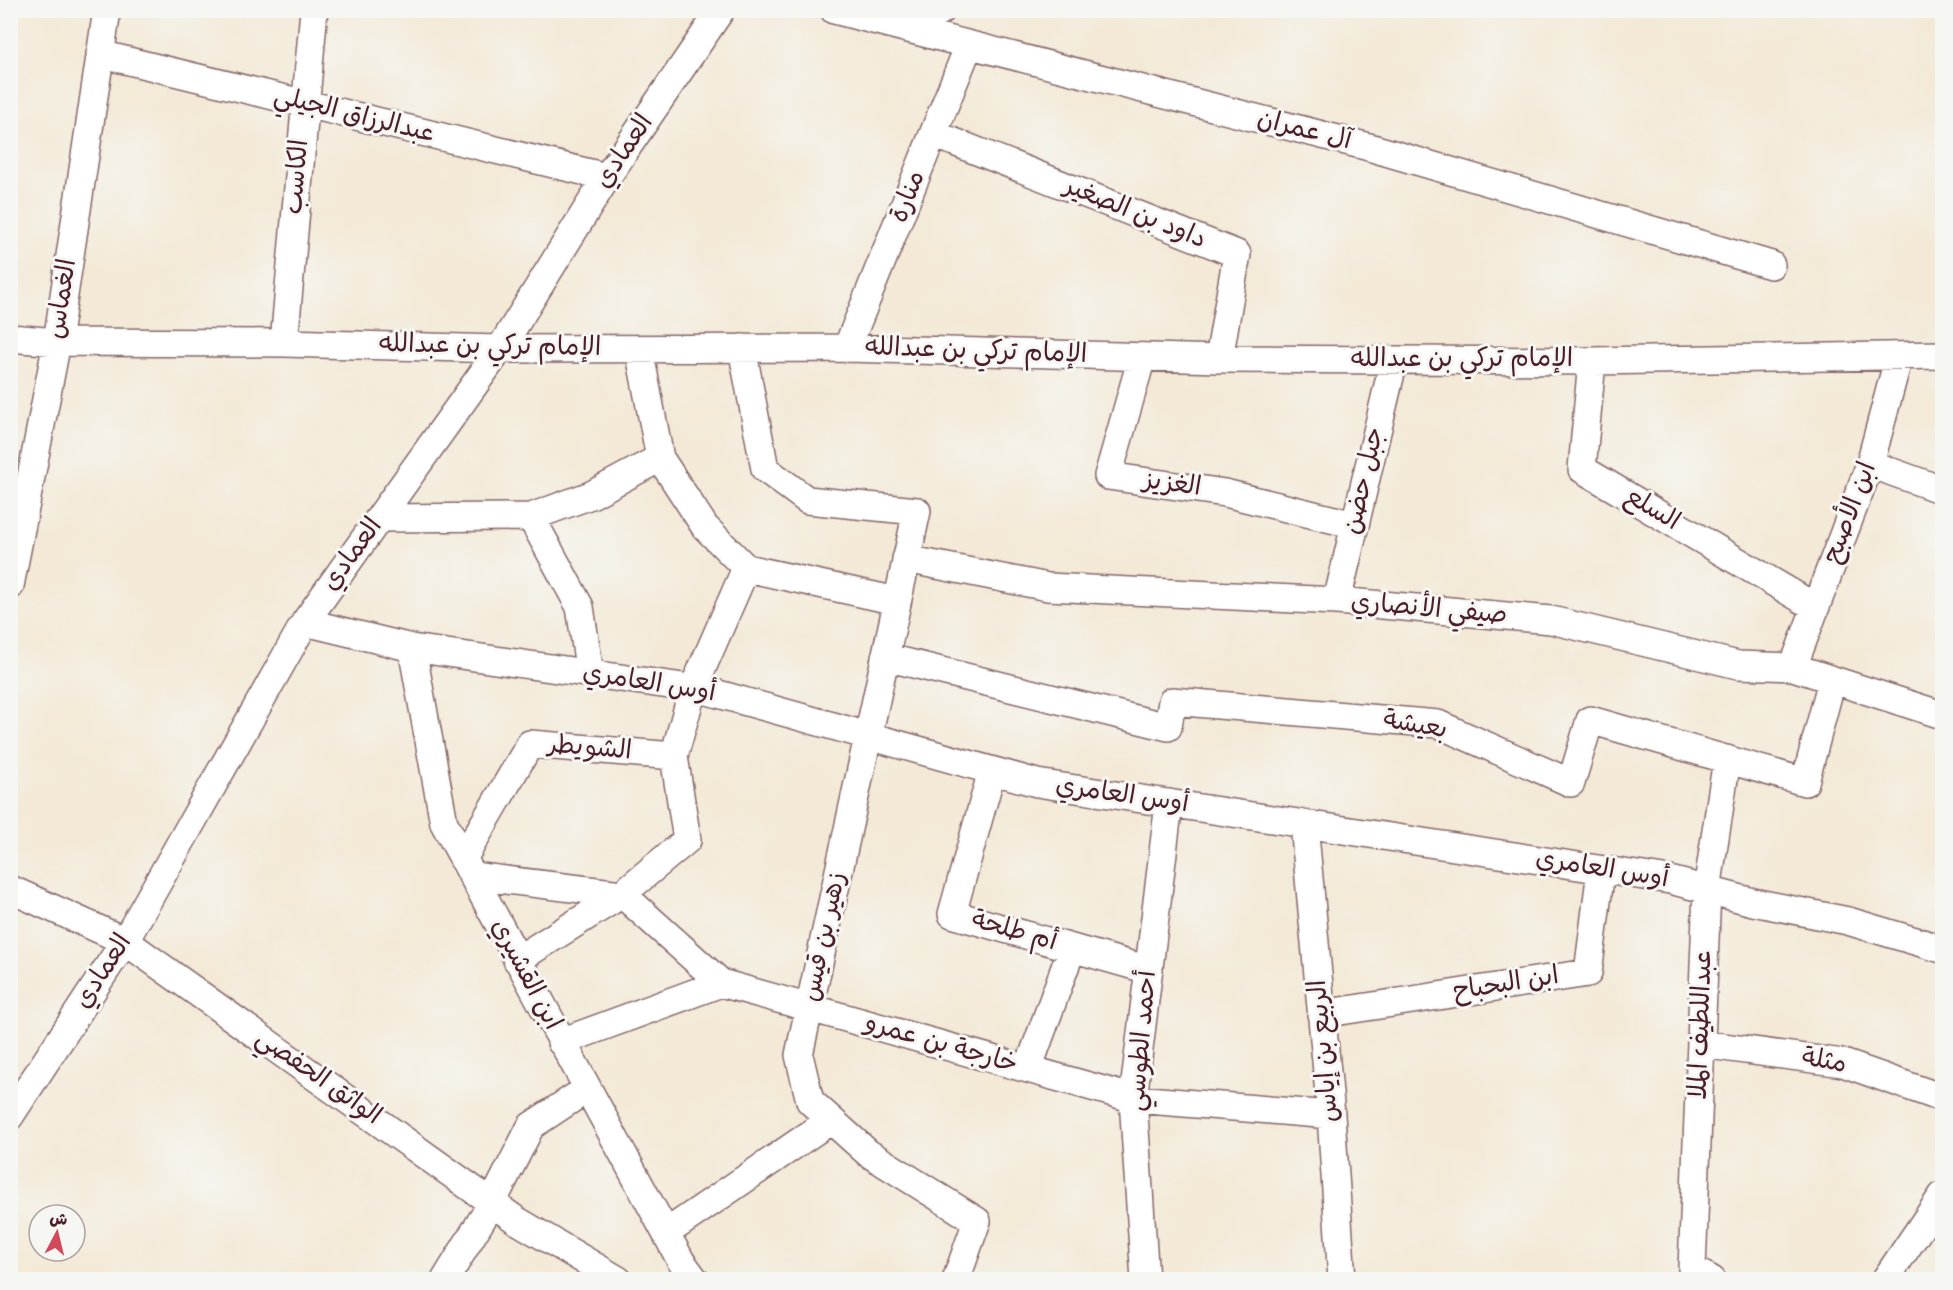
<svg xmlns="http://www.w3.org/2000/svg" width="1953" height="1290" font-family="'Indie Flower','Playpen Sans Arabic',sans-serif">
	<rect width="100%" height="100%" fill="#f6f6f2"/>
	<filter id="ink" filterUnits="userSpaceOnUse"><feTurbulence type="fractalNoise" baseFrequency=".0167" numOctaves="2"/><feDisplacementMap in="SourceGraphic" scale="12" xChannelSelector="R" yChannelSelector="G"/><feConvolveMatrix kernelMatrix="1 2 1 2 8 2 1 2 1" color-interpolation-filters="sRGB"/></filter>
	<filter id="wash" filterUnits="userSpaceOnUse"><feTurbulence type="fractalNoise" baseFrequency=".008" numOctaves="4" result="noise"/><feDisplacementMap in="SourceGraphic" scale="24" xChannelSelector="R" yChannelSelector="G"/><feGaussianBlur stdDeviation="1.35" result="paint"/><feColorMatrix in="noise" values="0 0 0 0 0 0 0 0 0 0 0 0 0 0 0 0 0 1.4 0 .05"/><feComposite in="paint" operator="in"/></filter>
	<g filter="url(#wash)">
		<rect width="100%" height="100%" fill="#f3e9d6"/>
	</g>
	<g filter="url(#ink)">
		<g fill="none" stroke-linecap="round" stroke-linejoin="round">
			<defs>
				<path id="street" d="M834,10L1369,147L1771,265
					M907,29L942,10
					M100,54L607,177
					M934,134L1237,254L1219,359
					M10,338L57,342L284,343L500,349L847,348L1219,359L1592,361L1942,355
					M284,343L314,10
					M742,348L765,469L807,500L917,511L799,1055L810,1101L868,1153L977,1221L956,1280
					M847,348L969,45
					M1142,357L1108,476L1225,493L1355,525
					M1592,361L1582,469L1815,607
					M1870,464L1942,490
					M531,517L580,607L590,674
					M380,518L531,517L591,495L660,458
					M906,559L1048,587L1337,601L1551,620L1738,665L1793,667L1942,715
					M746,568L897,601
					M10,586L57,342L107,10
					M1337,601L1394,360
					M305,622L412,648L704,690L1037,783L1670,880L1753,902L1848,921L1942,949
					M412,648L444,823L681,1261L695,1280
					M885,657L1168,727L1172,701L1438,724L1571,783L1590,720L1805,782L1832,680
					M1793,667L1870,464L1899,356
					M992,771L952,914L1149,970
					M1304,824L1331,1115L1342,1280
					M463,859L530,744L674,756
					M472,876L622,894L721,983
					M10,889L125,941L516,1220L618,1280
					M517,960L622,894L687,840L674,756L693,689L746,568L705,527L660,458L639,349
					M1321,1014L1588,973L1601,870
					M561,1042L721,983L1135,1099L1331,1115
					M1701,1044L1843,1063L1942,1098
					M1028,1069L1072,948
					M10,1116L125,941L305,622L500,349L607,177L721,10
					M666,1233L831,1120
					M445,1280L492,1203L531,1126L587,1089
					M1145,1280L1133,1099L1169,803
					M1712,1280L1692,1269L1707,890L1727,759
					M1885,1280L1942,1196"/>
			</defs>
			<use href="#street" stroke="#856667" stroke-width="30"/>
			<use href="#street" stroke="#fff" stroke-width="27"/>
		</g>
	</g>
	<g text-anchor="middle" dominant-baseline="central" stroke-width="6" stroke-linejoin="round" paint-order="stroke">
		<g font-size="26" fill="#4a1f2b" stroke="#f6f6f2">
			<text transform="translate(354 116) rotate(14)">عبدالرزاق الجيلي</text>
			<text transform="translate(1304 131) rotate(14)">آل عمران</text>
			<text transform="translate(625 152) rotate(-56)">العمادي</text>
			<text transform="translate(298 177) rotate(-85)">الكاسب</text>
			<text transform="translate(909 197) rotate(-68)">منارة</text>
			<text transform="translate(1135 214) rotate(22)">داود بن الصغير</text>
			<text transform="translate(63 299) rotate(-81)">الغماس</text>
			<text transform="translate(490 347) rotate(1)">الإمام تركي بن عبدالله</text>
			<text transform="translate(976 352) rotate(2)">الإمام تركي بن عبدالله</text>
			<text x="1462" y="360">الإمام تركي بن عبدالله</text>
			<text transform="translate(1365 481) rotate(-77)">جبل حضن</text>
			<text transform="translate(1172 485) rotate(8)">الغزيز</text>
			<text transform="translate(1652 510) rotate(31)">السلع</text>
			<text transform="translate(1851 513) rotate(-69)">ابن الأصبح</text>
			<text transform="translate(353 555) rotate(-54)">العمادي</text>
			<text transform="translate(1429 610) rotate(5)">صيفي الأنصاري</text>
			<text transform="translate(649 684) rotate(9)">أوس العامري</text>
			<text transform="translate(1415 726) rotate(10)">بعيشة</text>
			<text transform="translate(590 749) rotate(5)">الشويطر</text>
			<text transform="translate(1122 796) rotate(8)">أوس العامري</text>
			<text transform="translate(1602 870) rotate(9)">أوس العامري</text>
			<text transform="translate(1014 932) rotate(16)">أم طلحة</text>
			<text transform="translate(825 937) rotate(-78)">زهير بن قيس</text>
			<text transform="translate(104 972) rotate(-57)">العمادي</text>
			<text transform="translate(525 975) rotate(62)">ابن القشيري</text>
			<text transform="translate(1506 985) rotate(-9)">ابن البحباح</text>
			<text transform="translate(1702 1025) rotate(-88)">عبداللطيف الملا</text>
			<text transform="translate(1143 1041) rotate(-85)">أحمد الطوسي</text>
			<text transform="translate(941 1045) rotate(16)">خارجة بن عمرو</text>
			<text transform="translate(1325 1051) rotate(-95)">الربيع بن إياس</text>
			<text transform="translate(1824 1062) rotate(10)">مثلة</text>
			<text transform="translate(318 1078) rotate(35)">الواثق الحفصي</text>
		</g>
	</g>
	<rect width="1953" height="1290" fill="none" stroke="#f6f6f2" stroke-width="36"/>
	<g transform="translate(57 1233) rotate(7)"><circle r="28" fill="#f6f6f2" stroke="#b1a0a2" stroke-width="1.5"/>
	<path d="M0-4.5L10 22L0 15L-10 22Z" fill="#d1495b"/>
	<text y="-9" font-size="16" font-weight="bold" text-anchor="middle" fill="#4a1f2b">ش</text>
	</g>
</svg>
